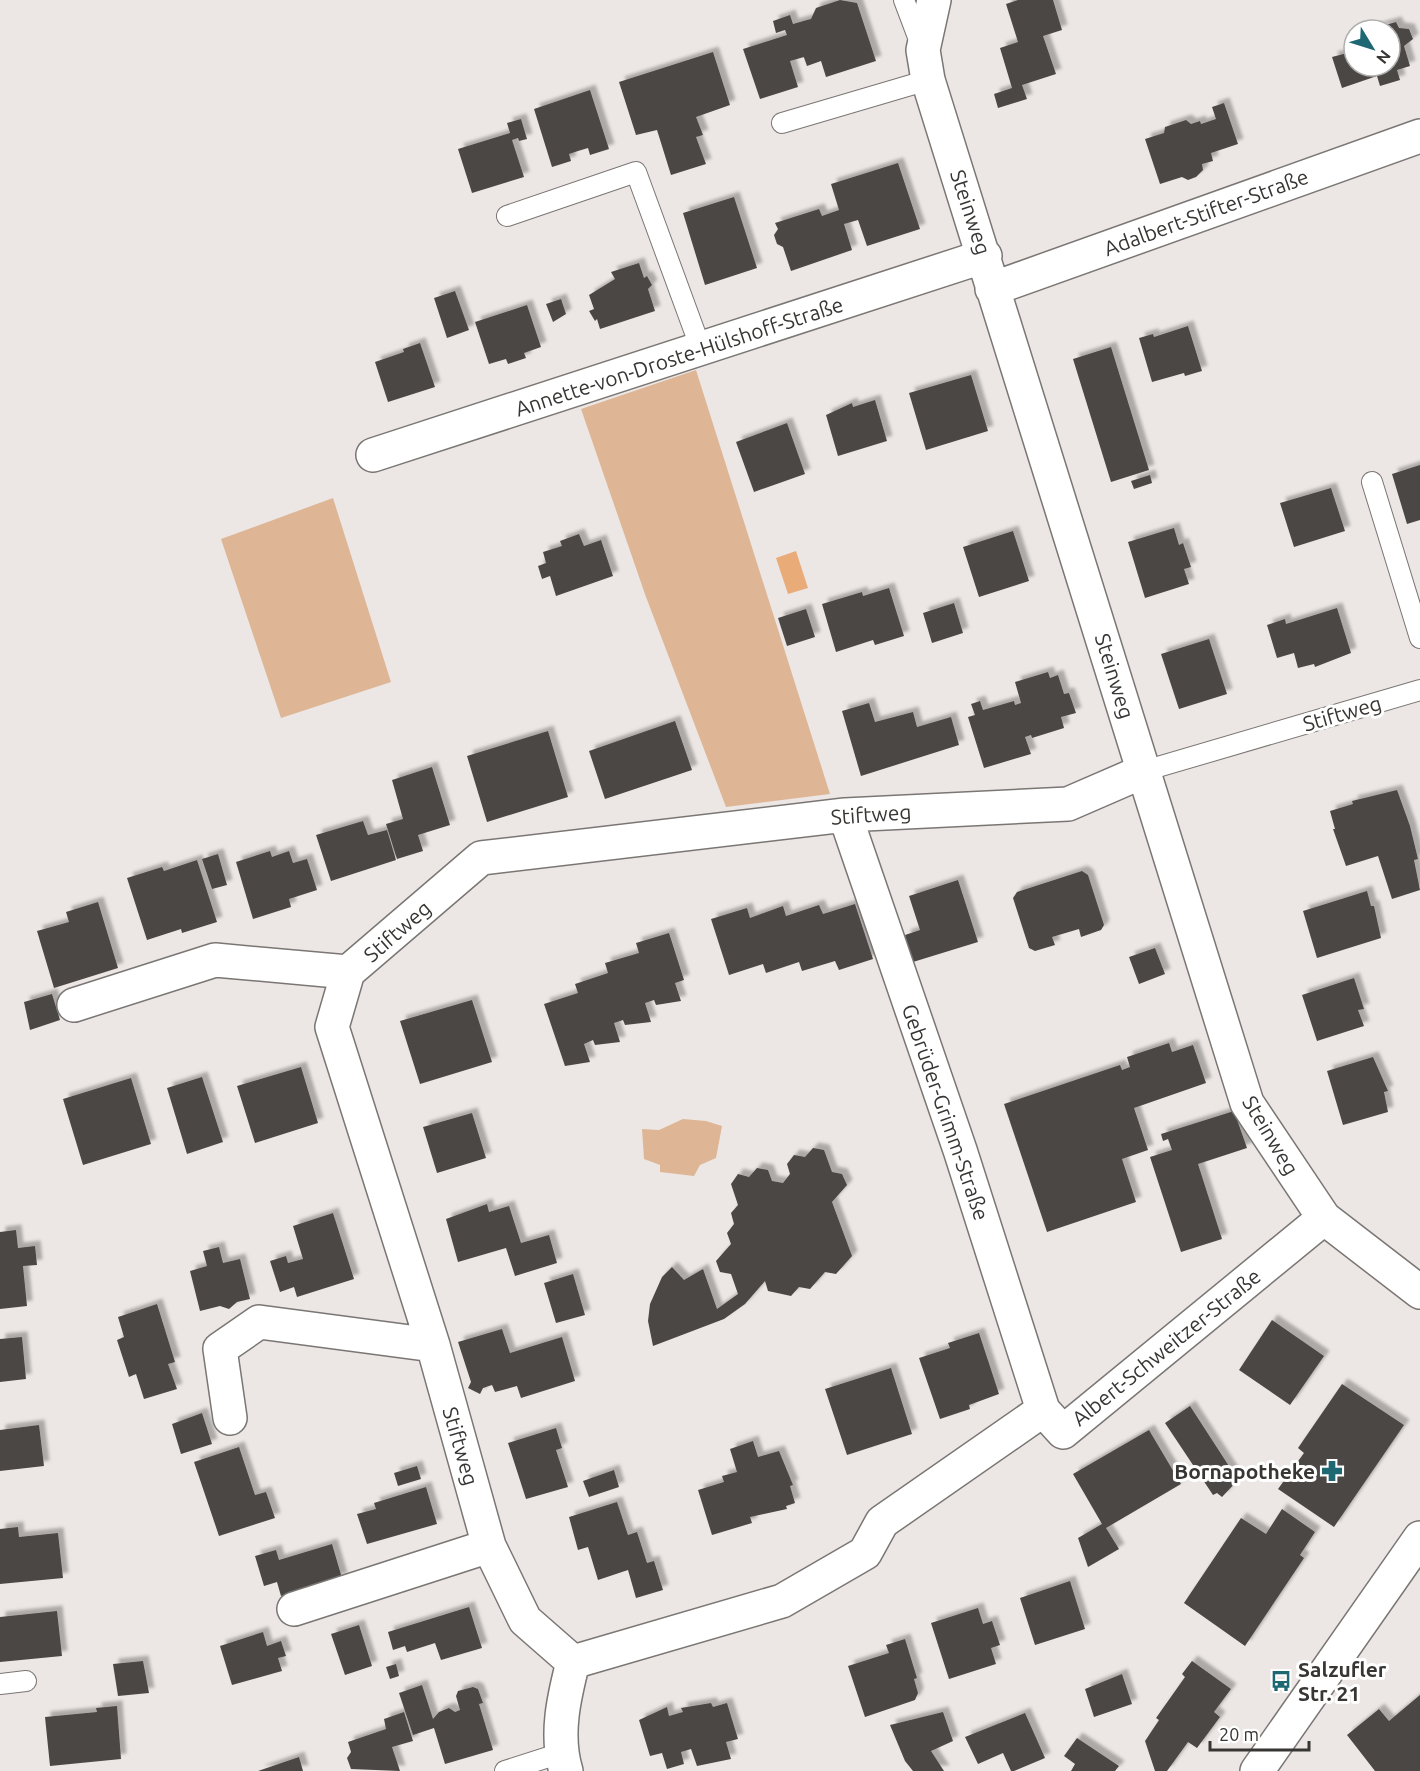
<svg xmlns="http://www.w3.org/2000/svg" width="1420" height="1771" font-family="Ubuntu,sans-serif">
	<defs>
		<filter id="shadow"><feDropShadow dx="5.5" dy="-5.5" stdDeviation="1.5" flood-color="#0004"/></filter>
	</defs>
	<rect width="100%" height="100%" fill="#ece7e4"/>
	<path fill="#deb696" d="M696,370L830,794L726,807L646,597L581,409Z
		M333,498L391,682L281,718L221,539Z
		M683,1119L706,1121L722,1126L716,1158L700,1165L694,1176L660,1172V1165L644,1159L642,1129L659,1130Z"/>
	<path fill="#e9ab78" d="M796,551L808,588L788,594L776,558Z"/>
	<path fill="#4b4744" filter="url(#shadow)" d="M840,0L857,3L876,61L826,77L821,61L807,66L797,38L804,57L790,61L798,87L760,99L743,49L787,35L785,30L776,33L773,21L790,15L793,24L807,20L811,19L816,8Z
		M1018,0H1053L1062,30L1043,36L1056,74L1022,85L1027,99L998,108L994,94L1012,88L1000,48L1018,42L1006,4Z
		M1396,22L1399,28L1409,29L1413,39L1404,46L1410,66L1397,70L1400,80L1380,86L1377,76L1342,88L1332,57L1351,52L1347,37L1354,35V66H1390V30L1371,29Z
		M713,52L730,105L696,117L703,135L696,137L706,164L671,175L657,130L636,135L619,82Z
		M590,90L609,149L590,155L588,148L578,151L569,154L571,161L552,167L534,109Z
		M1224,103L1238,144L1211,153L1213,161L1202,164L1203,170L1196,177L1188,180L1182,177L1160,184L1145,139L1164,133L1165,127L1186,120L1191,124L1200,121L1201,124L1216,119L1212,107Z
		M521,119L527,139L519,141L518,138L512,140L524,177L472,193L458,149L510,133L507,123Z
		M898,163L920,229L867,246L858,220L844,224L852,250L791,271L783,247L777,244L774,235L778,229L775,223L819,209L822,216L839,210L831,184Z
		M734,197L757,268L705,285L683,213Z
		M639,263L644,278L647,276L652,285L648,289L655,311L600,329L597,319L595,321L589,311L594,309L589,295L615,279L611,272Z
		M455,291L469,330L447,338L434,298Z
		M561,299L566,314L553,322L546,304Z
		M527,305L541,347L524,353L526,358L508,364L506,359L489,364L475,322Z
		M1188,326L1202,371L1185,376L1184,373L1152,382L1139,338L1153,334L1154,337Z
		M420,343L435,387L388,402L375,362L404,352L403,349Z
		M1111,347L1149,470L1111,482L1073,359Z
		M971,375L988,431L926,450L909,393Z
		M875,400L887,441L838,456L826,415L852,403L853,407Z
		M787,423L805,474L754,492L736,442Z
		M1420,465V520L1407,524L1392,474Z
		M1150,475L1152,483L1134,489L1131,481Z
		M1331,488L1345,531L1294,547L1280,503Z
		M1174,528L1179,545L1183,543L1191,567L1184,569L1189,584L1145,598L1128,542Z
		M1013,531L1029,581L979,597L963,547Z
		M579,534L584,546L601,540L613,576L556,596L550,576L542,579L538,566L546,563L543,552L562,546L560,541Z
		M889,588L904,636L875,645L873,640L836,652L822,604L862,592L863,596Z
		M954,603L963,633L932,643L923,613Z
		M1337,608L1351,653L1315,667L1314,664L1298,668L1294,653L1277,658L1267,625L1285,619L1286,624Z
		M806,609L815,637L787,646L778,618Z
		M1209,639L1227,694L1179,709L1161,654Z
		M1048,672L1050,678L1058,675L1064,694L1069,693L1076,713L1061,717L1064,728L1032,738L1031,735L1025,737L1031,754L984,768L968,717L975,715L971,704L980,701L983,710L1014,701L1015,705L1021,703L1015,682Z
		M869,703L875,722L913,712L917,727L951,717L959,745L861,776L842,711Z
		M675,721L692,770L605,799L589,751Z
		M548,731L568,797L487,822L467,756Z
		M432,767L450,825L418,835L423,851L397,859L386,824L403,819L392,780Z
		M1397,790L1410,826L1418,859L1414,860L1420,890L1392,899L1378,856L1346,866L1333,829H1335L1330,811L1353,804L1352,801Z
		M363,821L368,835L387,830L396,860L331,881L316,835Z
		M270,851L272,857L289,851L293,863L307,859L317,890L289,899L291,907L253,919L236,862Z
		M218,854L227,885L212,889L202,859Z
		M197,860L217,922L182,933L181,929L147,940L127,878L162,867L164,871Z
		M1082,871L1088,875L1104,925L1101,930L1081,937L1079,929L1052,937L1055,945L1035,951L1029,948L1013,898L1017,892Z
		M958,880L978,942L913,962L905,935L920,930L909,896Z
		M1367,891L1371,906H1374L1381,938L1317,958L1303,911Z
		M98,902L118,968L54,988L37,931L69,922L66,912Z
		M855,904L873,959L839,970L835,961L802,971L799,962L766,973L763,964L729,975L711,919L747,908L750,918L783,906L786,916L819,905L823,914Z
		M669,933L684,980L675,983L681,1001L656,1005L654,1000L645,1003L651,1022L625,1025L623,1020L614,1023L620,1042L595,1045L593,1040L584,1044L590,1062L565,1066L544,1004L578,993L575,984L608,973L605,963L639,953L636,943Z
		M1155,948L1165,974L1139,984L1129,957Z
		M1354,978L1364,1009L1358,1010L1364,1026L1317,1041L1302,995Z
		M52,994L60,1020L30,1030L24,1002Z
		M472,1000L492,1062L420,1084L400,1021Z
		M1169,1043L1172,1052L1193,1045L1206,1083L1134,1108L1148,1150L1122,1159L1136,1202L1047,1232L1004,1104L1120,1065L1122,1070L1130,1067L1127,1057Z
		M1373,1057L1388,1091L1384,1092L1388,1112L1343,1125L1327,1071Z
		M301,1067L318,1123L255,1143L237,1086Z
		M202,1077L223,1142L187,1154L167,1088Z
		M131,1078L151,1144L83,1165L63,1099Z
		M1234,1111L1247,1148L1198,1164L1222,1239L1181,1252L1150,1157L1172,1150L1168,1139L1163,1141L1161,1134Z
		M472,1113L486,1158L437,1173L423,1127Z
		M813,1148L824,1150L832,1172L842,1174L847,1185L832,1202L852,1256L836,1274L825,1272L810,1289L799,1287L791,1296L768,1291L765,1281L745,1304L724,1319L653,1346L648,1321L650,1304L662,1277L672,1267L684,1280L703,1269L717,1309L738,1294L731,1274L720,1272L716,1261L731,1244L727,1233L734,1224L731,1213L738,1205L731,1184L738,1174L749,1177L757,1168L768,1170L772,1181L783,1183L790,1174L787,1164L794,1155L805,1157Z
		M487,1204L489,1212L509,1206L521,1243L549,1235L557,1263L515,1276L506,1248L458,1262L446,1219Z
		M333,1213L354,1279L297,1297L294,1287L280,1292L270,1261L286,1256L288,1263L303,1259L293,1226Z
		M16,1230L18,1248L35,1246L37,1265L23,1266L27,1306L0,1309V1232Z
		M219,1247L223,1263L240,1259L250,1299L237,1302L229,1309L220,1306L200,1311L190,1271L207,1266L203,1251Z
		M573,1274L585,1315L556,1323L544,1283Z
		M157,1304L175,1362L168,1364L177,1389L144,1399L136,1374L129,1377L117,1340L124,1337L118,1317Z
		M1272,1320L1324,1356L1290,1405L1239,1370Z
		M502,1329L510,1353L562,1337L575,1381L521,1398L517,1386L495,1392L492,1385L483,1388L480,1394L468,1388L471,1382L458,1342Z
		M979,1333L999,1394L969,1405L970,1409L940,1419L919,1358L950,1348L948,1343Z
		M22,1337L26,1379L0,1382V1339Z
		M891,1368L912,1434L847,1455L825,1389Z
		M1342,1384L1404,1425L1334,1527L1278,1489L1304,1453L1298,1448Z
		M1190,1406L1238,1480L1222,1497L1217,1493L1213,1495L1165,1423Z
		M202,1413L212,1444L181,1454L172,1424Z
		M39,1425L44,1466L0,1471V1430Z
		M556,1428L562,1448L556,1450L568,1487L526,1499L508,1443Z
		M1149,1430L1181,1484L1106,1528L1119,1549L1088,1567L1078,1538L1102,1524L1073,1474Z
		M753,1441L758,1457L779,1451L793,1485L790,1486L795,1503L786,1506L787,1509L750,1517L752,1523L712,1535L698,1490L724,1482L722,1476L737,1472L730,1449Z
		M239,1447L255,1495L266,1492L275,1518L219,1536L194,1462Z
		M417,1466L421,1479L398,1486L394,1473Z
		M614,1470L619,1487L589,1497L583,1481Z
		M426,1487L437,1524L367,1544L357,1514L376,1509L374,1503Z
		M617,1502L628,1535L637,1532L647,1563L654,1561L663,1590L636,1598L628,1570L598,1580L588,1547L578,1550L569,1517Z
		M1282,1509L1315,1532L1300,1555L1304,1558L1245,1646L1184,1603L1241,1518L1266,1534Z
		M18,1527L19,1537L58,1533L63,1578L0,1584V1529Z
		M332,1544L342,1578L281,1596L277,1582L264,1586L255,1556L276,1550L279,1560Z
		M1070,1581L1085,1629L1035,1645L1020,1598Z
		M469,1607L482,1648L441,1660L435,1643L407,1652L405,1646L393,1650L388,1632Z
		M978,1608L983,1624L992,1621L1000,1645L991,1648L996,1664L949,1679L931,1623Z
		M57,1611L62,1656L0,1662V1617Z
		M359,1625L372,1666L345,1675L331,1634Z
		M263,1632L267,1646L281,1641L286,1656L278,1658L282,1671L232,1685L220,1646Z
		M905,1639L917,1678L914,1679L918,1693L915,1700L865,1717L848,1666L889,1653L886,1645Z
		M143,1661L149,1693L118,1696L113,1664Z
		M1192,1661L1231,1689L1214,1712L1220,1717L1197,1748L1188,1742L1167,1771H1155L1145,1741L1159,1720L1156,1718L1185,1677L1182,1674Z
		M396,1664L399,1676L390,1679L386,1667Z
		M1122,1674L1132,1704L1094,1717L1085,1689Z
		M422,1685L433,1719L439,1712L449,1708L455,1712L460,1710L456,1696L458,1691L473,1687L478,1689L483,1703L479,1704L493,1750L445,1764L434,1728L413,1735L399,1693Z
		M1420,1695V1771H1375L1347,1735L1379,1709L1389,1721Z
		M711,1703L713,1707L727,1703L738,1739L726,1742L731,1759L697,1766L691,1749L681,1752L684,1764L667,1769L662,1753L650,1756L639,1720L667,1707L669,1716L683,1712L681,1708Z
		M117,1706L121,1759L50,1766L45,1717L97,1712L96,1708Z
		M404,1712L413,1741L392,1747L400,1771L351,1769L347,1758L351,1752L348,1742L386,1729L384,1719Z
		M943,1712L953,1741L931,1751L944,1771H913L905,1761L890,1725Z
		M1025,1713L1045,1758L1014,1771H1011L1003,1753L978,1764L965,1737Z
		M1077,1738L1119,1766L1115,1771H1071L1075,1764L1064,1756Z
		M299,1757L303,1771H258Z"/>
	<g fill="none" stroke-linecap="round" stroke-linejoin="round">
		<defs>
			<path id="service" d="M904,0L921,45
				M782,123L928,80
				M507,216L636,172L701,349
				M1372,482L1420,638
				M1144,771L1420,690
				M0,1684L26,1681
				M505,1771L561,1753"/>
			<path id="minor" d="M934,0L923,50L928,80L1247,1103L1324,1218L1420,1292
				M992,289L1420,136
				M373,455L985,256
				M845,815L960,1150L1043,1410
				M348,972L332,1027L433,1345L489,1546L525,1620L573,1662C564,1697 555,1735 566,1771
				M74,1005L215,960L348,972L481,858L845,815L1068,804L1144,771
				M230,1418L220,1349L259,1322L433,1345
				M294,1609L489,1546
				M573,1662L782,1601L865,1553L882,1522L1043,1410L1063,1432L1324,1218"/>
			<path id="secondary" d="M1257,1771L1420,1538"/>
		</defs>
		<use href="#service" stroke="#7a7673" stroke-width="22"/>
		<use href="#minor" stroke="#7a7673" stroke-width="36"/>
		<use href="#secondary" stroke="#7a7673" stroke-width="36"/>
		<use href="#service" stroke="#fff" stroke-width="20"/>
		<use href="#minor" stroke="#fff" stroke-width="33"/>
		<use href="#secondary" stroke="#fff" stroke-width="33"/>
	</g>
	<defs>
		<symbol id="pharmacy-bare" viewBox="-9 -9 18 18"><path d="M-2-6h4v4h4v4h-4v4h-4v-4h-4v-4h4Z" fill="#1e6873" stroke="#fff" stroke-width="2.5" paint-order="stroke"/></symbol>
		<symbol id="bus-bare" viewBox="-9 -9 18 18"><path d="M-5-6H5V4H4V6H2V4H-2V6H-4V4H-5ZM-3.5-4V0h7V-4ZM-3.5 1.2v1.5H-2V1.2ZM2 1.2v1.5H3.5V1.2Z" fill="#1e6873" stroke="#fff" stroke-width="2.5" paint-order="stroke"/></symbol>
	</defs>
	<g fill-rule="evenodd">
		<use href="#pharmacy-bare" x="1317" y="1456" width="30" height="30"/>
		<use href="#bus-bare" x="1266" y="1666" width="30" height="30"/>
	</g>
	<g text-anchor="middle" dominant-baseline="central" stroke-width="6" stroke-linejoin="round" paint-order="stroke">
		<g font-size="21" fill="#373634" stroke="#fff">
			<text transform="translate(971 212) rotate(72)">Steinweg</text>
			<text transform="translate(1206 212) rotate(-20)">Adalbert-Stifter-Straße</text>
			<text transform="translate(679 356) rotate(-18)">Annette-von-Droste-Hülshoff-Straße</text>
			<text transform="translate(1115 676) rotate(73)">Steinweg</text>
			<text transform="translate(1342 713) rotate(-16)">Stiftweg</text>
			<text transform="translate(871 814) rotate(-4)">Stiftweg</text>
			<text transform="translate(397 931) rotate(-41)">Stiftweg</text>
			<text transform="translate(946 1112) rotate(71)">Gebrüder-Grimm-Straße</text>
			<text transform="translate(1271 1135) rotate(59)">Steinweg</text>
			<text transform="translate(1166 1347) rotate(-39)">Albert-Schweitzer-Straße</text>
			<text transform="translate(461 1446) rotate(74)">Stiftweg</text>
		</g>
		<g font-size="21" font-weight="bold" fill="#373634" stroke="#fff" text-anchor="end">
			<text x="1315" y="1471">Bornapotheke</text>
			<text x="1298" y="1669" text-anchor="start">Salzufler<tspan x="1298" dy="24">Str. 21</tspan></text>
		</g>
	</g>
	<g transform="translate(1372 48) rotate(128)"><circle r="28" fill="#ffffff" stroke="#afafae" stroke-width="1.5"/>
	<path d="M0-4.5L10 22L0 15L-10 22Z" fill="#1e6873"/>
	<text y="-9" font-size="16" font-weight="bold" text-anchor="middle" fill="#373634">N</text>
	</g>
	<path d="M1210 1741v9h99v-9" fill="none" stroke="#373634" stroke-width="3"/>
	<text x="1219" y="1741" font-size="18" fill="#373634" stroke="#ffffff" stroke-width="4.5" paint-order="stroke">20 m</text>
</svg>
